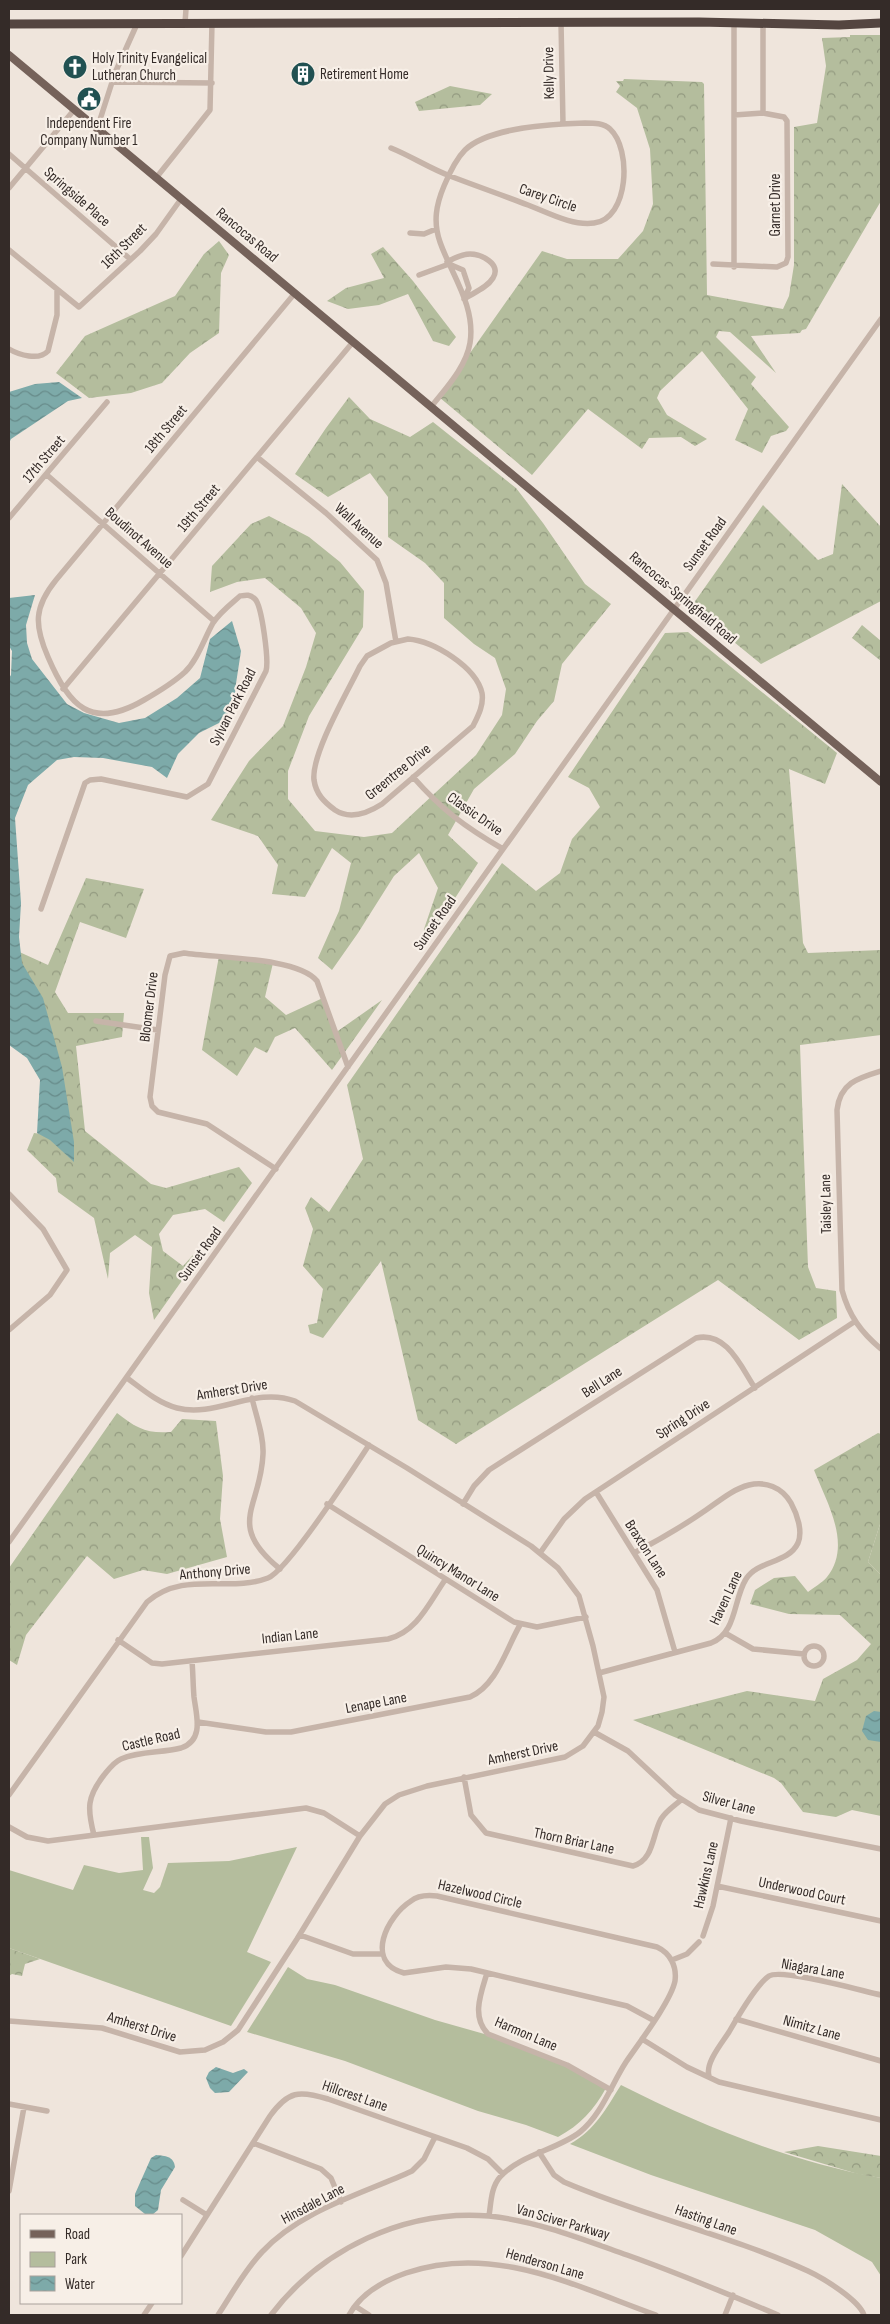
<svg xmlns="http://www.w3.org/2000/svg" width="890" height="2324" font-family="'Sofia Sans Condensed',sans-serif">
	<defs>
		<pattern id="forest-crowns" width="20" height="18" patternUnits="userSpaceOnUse" patternTransform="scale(1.25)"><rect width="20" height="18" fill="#b4bd9d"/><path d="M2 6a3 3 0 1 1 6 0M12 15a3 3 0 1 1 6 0" fill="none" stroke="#939a80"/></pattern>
		<pattern id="water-waves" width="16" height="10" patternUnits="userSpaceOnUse" patternTransform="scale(1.25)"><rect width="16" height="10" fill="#7daaa9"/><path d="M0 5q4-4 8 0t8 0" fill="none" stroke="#678b8a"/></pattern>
	</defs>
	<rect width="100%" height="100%" fill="#efe5dc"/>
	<path fill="#b4bd9d" d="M881,1521V1575L868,1562Z
		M141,1837H149L153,1868L143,1890L154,1893L160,1887L168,1863L229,1861L297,1847L247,1952L271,1962L231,2026L9,1948V1870L73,1890L84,1865L119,1873L143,1870Z
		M288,1967L307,1979L335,1985L435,2020L495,2037L560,2063L606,2088C594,2110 580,2125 558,2137L526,2125L478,2111L345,2061L247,2032Z
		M621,2085C702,2126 791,2162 881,2178V2276L872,2262L815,2230L651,2175L570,2144C596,2129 605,2110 621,2085Z"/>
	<path fill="url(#forest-crowns)" d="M850,35H881V201L806,329L802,330L800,333L751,336L776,373L730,332L719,331L716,337L756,377L751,384L789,427L786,431L771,436L762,453L735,440L748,409L702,351L660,391L657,398L667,415L707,439L695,446L681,437L649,438L642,449L588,409L532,475L439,397L542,251L567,259H618L643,231L653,204L650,149L637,108L616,92L620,86L616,81H623L624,79L702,82L704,84L707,295L783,309L789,296L794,265V127L817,123L826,66L822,38L850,37Z
		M450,86L492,94L480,105L419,111L415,102Z
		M219,241L229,255L221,273L219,333L190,353L162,383L131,393L89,398L56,373L85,336L175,296L204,254Z
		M383,247L413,281L456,337L449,346L433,341L408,294L379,305L348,309L327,301L346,288L384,278L371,254Z
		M349,397L370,419L410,437L433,422L516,488L543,523L585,584L611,604L562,664L554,701L537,721L515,754L474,789L448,835L478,863L423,947L424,929L438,888L419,853L394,876L358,933L332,970L318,958L339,911L351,863L332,848L305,897L272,894L278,865L258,836L211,820L249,761L283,726L306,667L316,633L301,608L265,578L237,582L210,592L212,566L251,524L269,516L309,537L340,562L364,591L363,627L309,716L288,771V799L315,831L364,837L392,833L476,755L502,715L506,689L495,658L474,644L444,618V583L425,563L388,537V497L370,473L328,497L295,474L326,428Z
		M842,484L881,527V601L761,664L691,607L763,505L818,560L833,554Z
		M862,625L881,641V661L852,638Z
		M688,632L837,753L825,784L789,769L803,943L808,953L881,950V1035L800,1045L808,1267L816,1288L836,1291L837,1318L799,1340L718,1280L456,1444L418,1420L381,1261L323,1338L310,1333L308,1325L317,1323L323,1289L303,1266L313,1229L305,1208L311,1197L329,1212L363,1159L347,1085L502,863L536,891L560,873L572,839L600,807L589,788L568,777L665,633Z
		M86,878L144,889L126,938L80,922L55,992L68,1013H124L122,1037L76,1046L85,1131L151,1184L166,1188L239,1167L252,1183L224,1222L205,1209L173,1215L159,1234L163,1251L183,1266L193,1255L198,1258L154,1320L149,1293L152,1247L135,1235L110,1253L108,1279L94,1218L58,1192L56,1178L27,1150L34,1133L66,1137L15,950L48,965Z
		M219,956L273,963L265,997L286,1015L325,997L335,1033L382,1000L332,1070L295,1028L275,1037L267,1053L255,1047L237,1076L202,1050Z
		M117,1413C136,1428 147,1434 171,1432L182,1419L216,1421L223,1476L220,1519L227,1557L167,1574L143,1570L114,1579L87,1556L26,1635L17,1665L9,1660V1568Z
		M878,1433L881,1434V1521L868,1562L881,1575V1816L852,1810L836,1817L803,1812L781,1783L774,1778L633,1720L747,1691L815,1701L823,1679L857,1660L871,1644L840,1615L789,1614L750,1604L755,1590L774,1578L795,1576L808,1592C814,1587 822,1583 827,1577C853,1545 826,1501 814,1470Z
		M9,1948L40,1959L25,1964L22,1976L12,1974L9,1976Z
		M818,2146L881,2156V2178L858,2174L784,2152Z"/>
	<path fill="url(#water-waves)" d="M59,382L82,398L68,401L11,439L9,443V392L35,384Z
		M35,595L26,625L27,643L32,659L67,704L84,713L119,723L145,718L177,698L200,678L210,639L232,621L241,651L235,690L238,701L223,721L199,733L178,754L167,778L152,767L103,758L74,757L57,760L28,785L15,818L21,903L19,937L22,963L43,998L62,1067L74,1142V1162L50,1140L37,1133L40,1080L27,1058L9,1045V678L11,675L12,651L9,646V598Z
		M874,1711L881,1712V1742L868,1740L862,1731L866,1716Z
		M216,2067L233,2073L244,2069L248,2072L229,2092L215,2093L210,2088L206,2078L209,2072Z
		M156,2155C165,2156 174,2156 175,2167L161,2190L158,2210L152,2215L145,2214L135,2206V2194L151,2158Z"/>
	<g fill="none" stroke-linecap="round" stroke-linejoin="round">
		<path stroke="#c6b4a9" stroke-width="5.5" d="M561,22L563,124
			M185,23L186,9
			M734,23V267
			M763,23V113
			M113,82L212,83
			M97,129L115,73L137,24
			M391,148C411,156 429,168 450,176C476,186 502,195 528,205C549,213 572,226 594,223C629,219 632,149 610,129C604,123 594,123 585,123C552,124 489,127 465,150C455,160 449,174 444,186C436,205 433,222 440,242C451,274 476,306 470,343C466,367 446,388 431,407
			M9,154L130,259
			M156,178L210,110L212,23
			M9,188L74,110
			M410,233L424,234L436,229
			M9,250L79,307L140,251L156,234L181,199
			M447,262C454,258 462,254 470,254C481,254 502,264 493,278C487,288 473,293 464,299
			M713,264L777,267L786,263L788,257L787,121L784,117L763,113L734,115
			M419,275L449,264L463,270L469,288L464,299
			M9,349C19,355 39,361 48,351L57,315V289
			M257,457L326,513L377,560L386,583L396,642
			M47,475L214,621
			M9,518L107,402
			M408,639C434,641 476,667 482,693C484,705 478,716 473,726L382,804C368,813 350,820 335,810C324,802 316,794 314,780C311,754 348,691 360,666L367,656L391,643Z
			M63,689L353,342
			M413,777C442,810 465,827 503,849
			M41,909L85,783L90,780L101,779L187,797L208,784L266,671C269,661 262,606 255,599C250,594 246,595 240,596C231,604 220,612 213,623C204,639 198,659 185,672C173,683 158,692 144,700C91,731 69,706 48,657C34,625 34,607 56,580L295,293
			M96,1021L158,1030
			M881,1071C858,1078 840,1083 837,1110L842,1290C849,1316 861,1332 881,1349
			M276,1169L207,1124L158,1112L152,1106L150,1097L165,975L170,956L184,953C215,958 298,957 317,981L348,1067
			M9,1194L43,1229L67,1270L50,1295L9,1330
			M252,1398C256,1416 264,1436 263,1454C261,1508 225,1524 280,1569
			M596,1492L657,1590L675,1652
			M327,1504L514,1622L537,1627L586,1617
			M463,1504L474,1486L489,1470L696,1338C727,1331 741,1367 755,1388
			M9,1542L881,319
			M540,1553L564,1519L585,1499L854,1322
			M725,1633L753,1649L804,1654
			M118,1640L152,1663L162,1664L388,1639C417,1632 429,1603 445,1580
			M804 1656a10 10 0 1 1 20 0a10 10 0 1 1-20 0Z
			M599,1673L711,1643C737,1633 733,1600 746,1579C758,1560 788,1564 798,1543C803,1531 797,1514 791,1503C782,1487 765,1481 749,1485C733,1489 719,1501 706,1510C683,1526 659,1540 634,1553
			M198,1722L266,1732H291L470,1697C497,1685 506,1649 520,1625
			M594,1732L628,1751L675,1795L699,1810L741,1821L881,1849
			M464,1777L471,1815L486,1833L633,1866C654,1860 652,1835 661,1819C666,1811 674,1806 681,1800
			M9,1795L147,1602C184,1570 229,1593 268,1578C288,1570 354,1468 369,1445
			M9,1827L27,1837L48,1841L306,1808L324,1813L360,1836
			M94,1835C87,1808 87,1797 104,1775C109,1769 114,1762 121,1759C140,1751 162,1753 181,1748C205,1740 196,1714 194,1697C193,1685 193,1673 192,1661
			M717,1886L881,1921
			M300,1935L353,1954H382
			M703,1936L713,1906L731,1818
			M672,1960L687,1954L699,1942
			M487,1973C481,1993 471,2017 488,2034L567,2065L611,2090
			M736,2019L881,2061
			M9,2021L102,2028L180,2052L205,2050L223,2042L238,2030L297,1939L360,1836L385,1804L399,1795L427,1786L565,1757L583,1746L598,1726L602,1712L604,1697L593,1646L579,1596L558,1568L531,1546L407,1468L295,1401C254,1386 217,1418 177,1408C158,1403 142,1389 127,1378
			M642,2039L687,2067L719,2082L881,2120
			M709,2076C705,2063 722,2043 729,2032C737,2018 757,1984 769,1976C782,1968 862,1991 881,1995
			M9,2104L47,2111
			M253,2143L321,2169L331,2178L341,2202
			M539,2152L554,2175L564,2182C643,2216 729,2235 808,2271C823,2278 859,2300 864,2315
			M9,2191L24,2107
			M183,2200L207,2215
			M489,2216C491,2203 491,2187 500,2177C521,2154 557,2150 580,2132C602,2114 611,2085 626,2062C639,2043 671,2001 675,1981C677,1966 670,1953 657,1947L437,1896C428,1895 418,1895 411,1901C387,1916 364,1962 404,1973L446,1967L471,1969L627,2006L653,2020
			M181,2256L270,2116C288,2091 299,2090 328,2099L467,2148L488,2159L503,2174
			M355,2306L369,2315
			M144,2315L152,2303
			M218,2315C232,2294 244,2271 262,2252C301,2210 362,2194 412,2171L424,2159L435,2137
			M271,2315C321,2249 405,2209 489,2216C537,2221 582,2239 627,2255C678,2273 728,2294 778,2315
			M349,2315C361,2293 383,2281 406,2273C493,2243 575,2286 656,2315
			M725,2315L733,2295"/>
		<path stroke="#75625a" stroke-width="8" d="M9,55L881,782"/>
		<path stroke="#544540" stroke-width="9" d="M9,24L699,22L839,25L881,23"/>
	</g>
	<defs>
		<symbol id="church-disc" viewBox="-11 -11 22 22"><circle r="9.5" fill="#215152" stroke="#f7efe7"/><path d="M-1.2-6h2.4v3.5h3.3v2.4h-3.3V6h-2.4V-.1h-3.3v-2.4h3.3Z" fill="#fff"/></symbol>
		<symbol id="building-disc" viewBox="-11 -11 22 22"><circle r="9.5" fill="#215152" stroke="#f7efe7"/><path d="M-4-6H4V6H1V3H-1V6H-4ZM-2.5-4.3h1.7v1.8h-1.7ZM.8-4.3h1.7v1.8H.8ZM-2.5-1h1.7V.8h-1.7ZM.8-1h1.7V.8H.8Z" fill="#fff"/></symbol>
		<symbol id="civic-disc" viewBox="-11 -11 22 22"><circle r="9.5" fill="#215152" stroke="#f7efe7"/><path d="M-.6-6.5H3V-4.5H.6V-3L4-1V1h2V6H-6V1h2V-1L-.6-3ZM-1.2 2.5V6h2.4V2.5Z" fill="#fff"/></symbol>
	</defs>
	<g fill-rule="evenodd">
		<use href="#church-disc" x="61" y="53" width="28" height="28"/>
		<use href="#building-disc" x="289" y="60" width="28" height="28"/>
		<use href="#civic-disc" x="75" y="85" width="28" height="28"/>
	</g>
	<g text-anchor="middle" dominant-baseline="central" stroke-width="4.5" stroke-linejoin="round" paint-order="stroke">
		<g font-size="15" fill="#342b28" stroke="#f7efe7" text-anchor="start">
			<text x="92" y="58">Holy Trinity Evangelical<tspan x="92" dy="17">Lutheran Church</tspan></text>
			<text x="320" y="74">Retirement Home</text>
			<text x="89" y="123" text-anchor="middle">Independent Fire<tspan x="89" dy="17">Company Number 1</tspan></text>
		</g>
		<g font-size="15" fill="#342b28" stroke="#f7efe7">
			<text transform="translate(549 73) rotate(-91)">Kelly Drive</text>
			<text transform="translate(77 197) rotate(41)">Springside Place</text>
			<text transform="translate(548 198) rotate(19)">Carey Circle</text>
			<text transform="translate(775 205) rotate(-90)">Garnet Drive</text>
			<text transform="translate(247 235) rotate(40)">Rancocas Road</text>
			<text transform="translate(124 246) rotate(-45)">16th Street</text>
			<text transform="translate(166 429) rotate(-50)">18th Street</text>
			<text transform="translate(44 459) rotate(-50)">17th Street</text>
			<text transform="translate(199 508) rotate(-50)">19th Street</text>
			<text transform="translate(359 526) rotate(42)">Wall Avenue</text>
			<text transform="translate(139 538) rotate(41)">Boudinot Avenue</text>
			<text transform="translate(705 544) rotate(-54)">Sunset Road</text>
			<text transform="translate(683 598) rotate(40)">Rancocas-Springfield Road</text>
			<text transform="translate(233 707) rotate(-63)">Sylvan Park Road</text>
			<text transform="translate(398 772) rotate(-39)">Greentree Drive</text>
			<text transform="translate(475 814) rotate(35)">Classic Drive</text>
			<text transform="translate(435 923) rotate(-55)">Sunset Road</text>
			<text transform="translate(149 1007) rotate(-83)">Bloomer Drive</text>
			<text transform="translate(826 1204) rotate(-91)">Taisley Lane</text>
			<text transform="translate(200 1254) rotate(-54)">Sunset Road</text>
			<text transform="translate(602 1382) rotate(-33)">Bell Lane</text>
			<text transform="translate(232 1390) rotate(-9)">Amherst Drive</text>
			<text transform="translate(683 1419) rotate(-33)">Spring Drive</text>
			<text transform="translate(646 1549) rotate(57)">Braxton Lane</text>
			<text transform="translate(215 1572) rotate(-5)">Anthony Drive</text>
			<text transform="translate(458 1573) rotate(32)">Quincy Manor Lane</text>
			<text transform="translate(726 1598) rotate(-65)">Haven Lane</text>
			<text transform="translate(290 1636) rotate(-6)">Indian Lane</text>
			<text transform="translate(376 1703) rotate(-11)">Lenape Lane</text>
			<text transform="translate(151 1740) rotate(-13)">Castle Road</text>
			<text transform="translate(523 1753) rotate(-12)">Amherst Drive</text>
			<text transform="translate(729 1803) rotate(15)">Silver Lane</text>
			<text transform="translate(574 1841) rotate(12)">Thorn Briar Lane</text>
			<text transform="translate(706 1875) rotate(-77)">Hawkins Lane</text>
			<text transform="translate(802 1891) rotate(12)">Underwood Court</text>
			<text transform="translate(480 1894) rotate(13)">Hazelwood Circle</text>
			<text transform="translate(813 1969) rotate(10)">Niagara Lane</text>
			<text transform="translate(142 2027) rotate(17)">Amherst Drive</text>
			<text transform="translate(812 2028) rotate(16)">Nimitz Lane</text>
			<text transform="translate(526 2034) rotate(23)">Harmon Lane</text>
			<text transform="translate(355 2096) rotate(19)">Hillcrest Lane</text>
			<text transform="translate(313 2204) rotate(-28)">Hinsdale Lane</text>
			<text transform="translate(706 2220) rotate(20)">Hasting Lane</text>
			<text transform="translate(563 2222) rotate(16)">Van Sciver Parkway</text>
			<text transform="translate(545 2264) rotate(16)">Henderson Lane</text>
		</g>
	</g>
	<rect width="890" height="2324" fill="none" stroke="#342b28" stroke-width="20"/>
	<rect x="20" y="2214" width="162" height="90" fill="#f7efe7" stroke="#a9a19b"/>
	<rect x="30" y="2230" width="25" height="8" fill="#75625a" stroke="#a9a19b"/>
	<text x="65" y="2239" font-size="15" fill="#342b28">Road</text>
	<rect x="30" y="2252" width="25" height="15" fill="#b4bd9d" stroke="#a9a19b"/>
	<text x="65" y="2264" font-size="15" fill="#342b28">Park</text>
	<rect x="30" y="2276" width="25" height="15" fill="url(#water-waves)" stroke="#a9a19b"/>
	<text x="65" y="2289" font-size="15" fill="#342b28">Water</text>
</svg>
